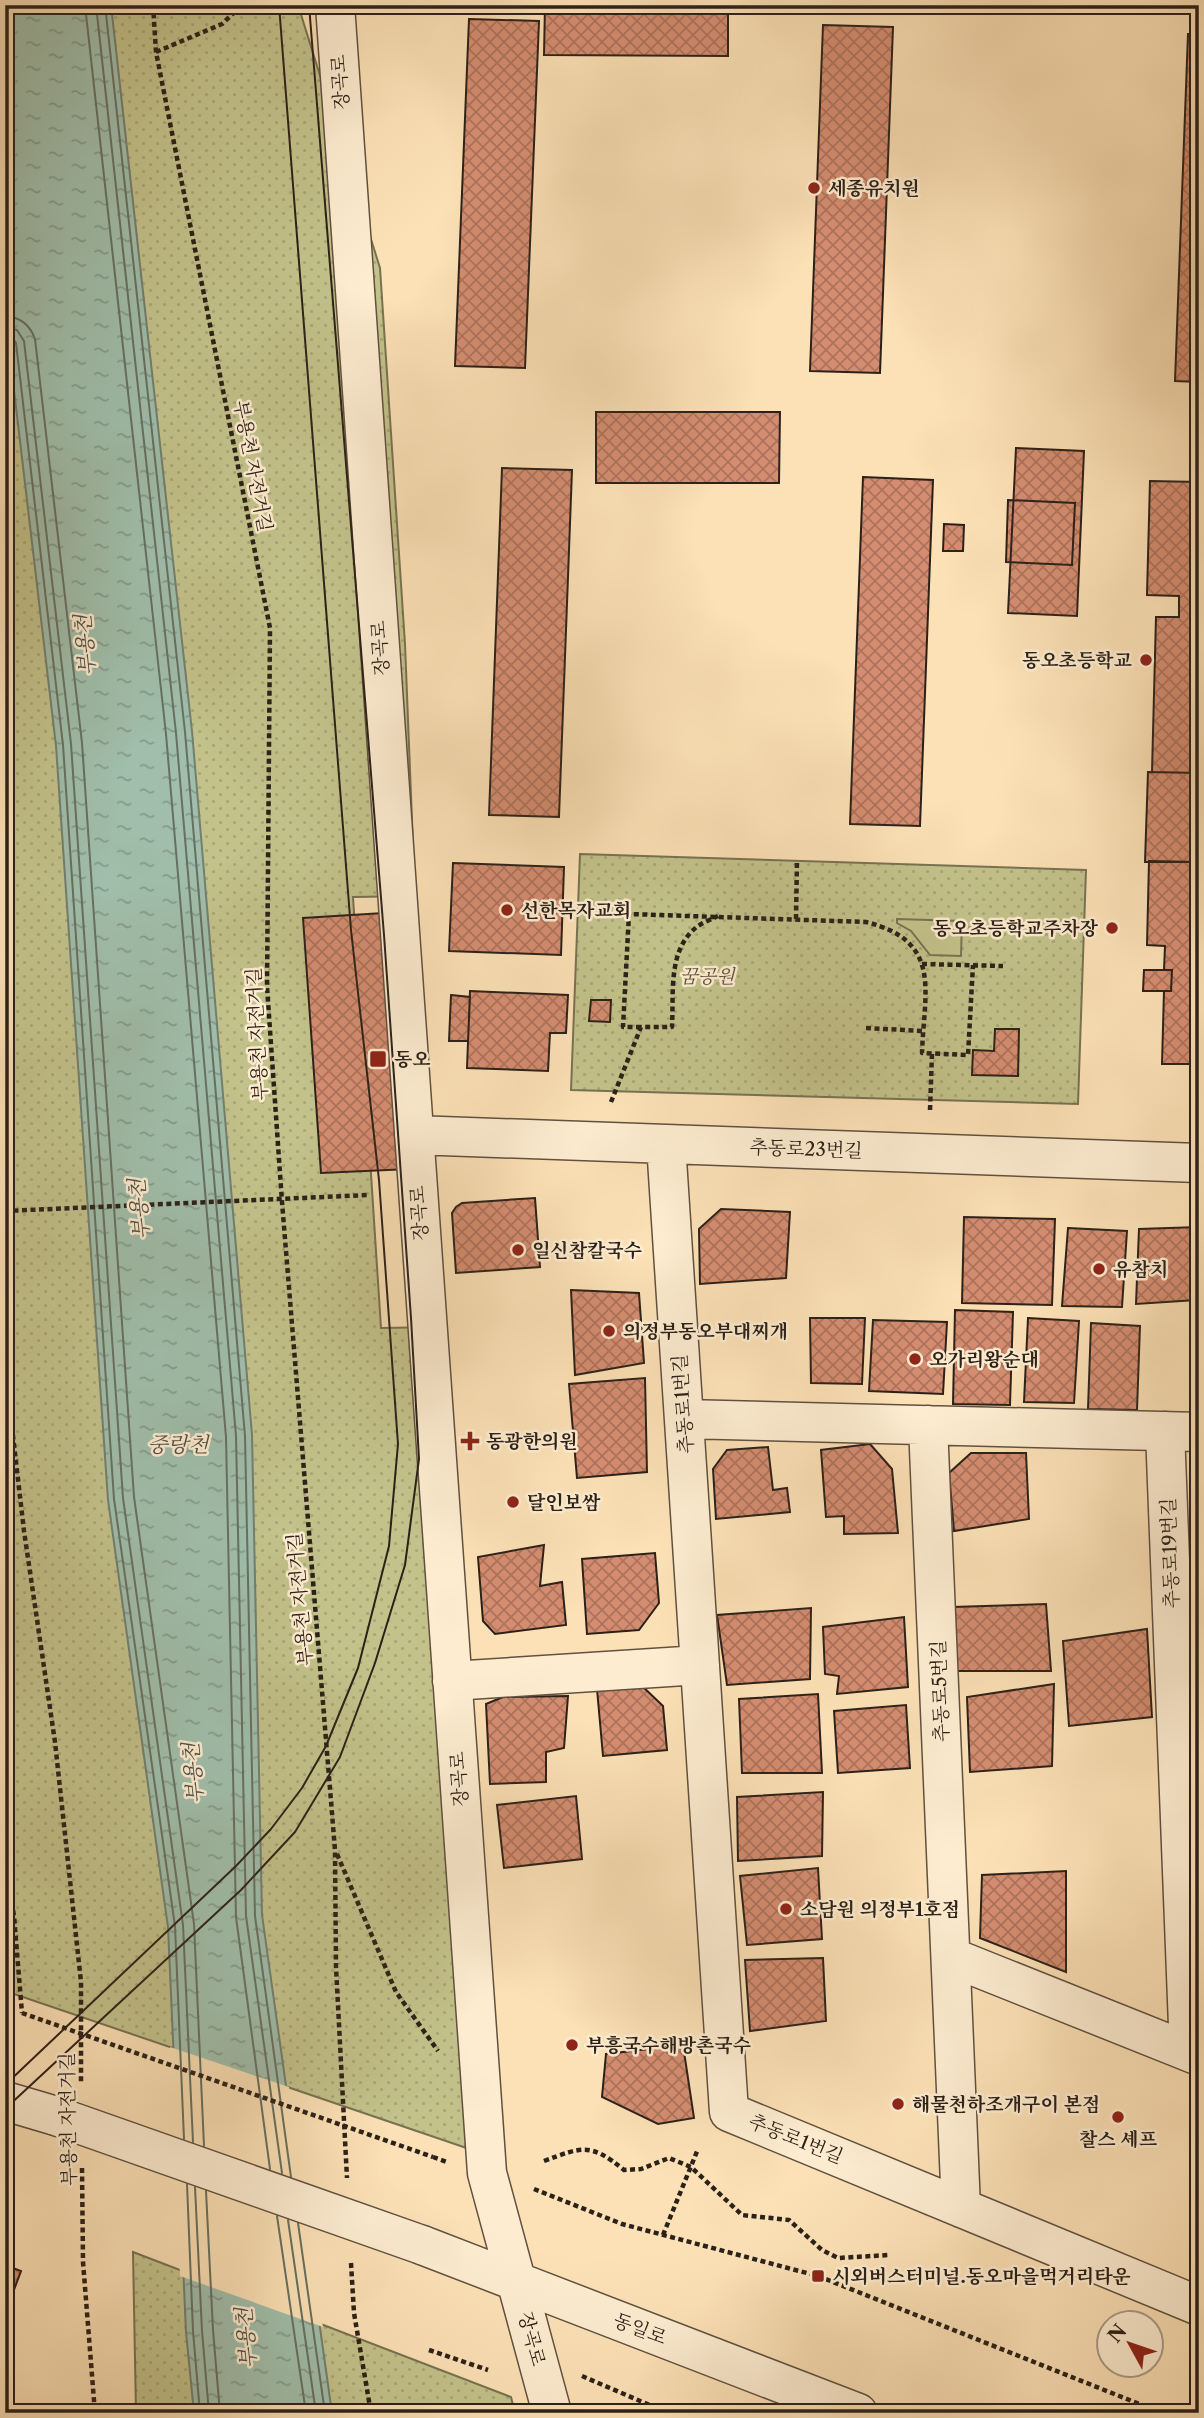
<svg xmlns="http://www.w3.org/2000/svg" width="1204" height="2418" font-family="'Libre Caslon Text','Noto Serif KR',serif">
	<defs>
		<pattern id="park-dots" width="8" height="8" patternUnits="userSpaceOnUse" patternTransform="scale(1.75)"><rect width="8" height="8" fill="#c3c28b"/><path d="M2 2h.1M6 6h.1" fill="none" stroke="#a8a677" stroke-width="1.8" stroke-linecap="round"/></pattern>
		<pattern id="water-ripples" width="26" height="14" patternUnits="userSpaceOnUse" patternTransform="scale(1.75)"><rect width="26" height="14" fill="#a0beab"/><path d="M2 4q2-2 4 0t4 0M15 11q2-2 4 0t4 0" fill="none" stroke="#839a8a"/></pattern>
		<pattern id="building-cross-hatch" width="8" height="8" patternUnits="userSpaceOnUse" patternTransform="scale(1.75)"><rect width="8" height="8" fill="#d58d71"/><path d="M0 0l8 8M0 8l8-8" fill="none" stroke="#ad735c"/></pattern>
	</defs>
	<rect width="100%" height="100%" fill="#fce1b6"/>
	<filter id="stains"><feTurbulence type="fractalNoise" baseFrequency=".00286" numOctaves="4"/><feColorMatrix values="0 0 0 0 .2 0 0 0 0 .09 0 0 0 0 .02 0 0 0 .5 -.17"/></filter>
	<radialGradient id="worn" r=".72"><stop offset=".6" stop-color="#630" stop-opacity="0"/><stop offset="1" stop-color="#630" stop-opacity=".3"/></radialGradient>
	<path fill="url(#park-dots)" stroke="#787252" stroke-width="2" d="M5,5H298L380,268L405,644L415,896L353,897L381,1328L437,1327L490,2156L14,1994L5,1933Z
		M580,854L1086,870L1078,1104L571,1090Z
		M133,2252L511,2397L515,2413H136Z"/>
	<path fill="#c3c28b" stroke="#787252" stroke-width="2" d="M897,919L962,921L961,956L930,955L911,931L897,923Z"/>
	<path fill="url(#water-ripples)" stroke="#727f71" stroke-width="2" d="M5,5H111L192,731L252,1435L262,1915L332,2413H194L186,2332L168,1927L108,1500L56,746L5,314Z"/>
	<path fill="#fce1b6" d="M170,2047L289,2087L323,2327L180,2276Z"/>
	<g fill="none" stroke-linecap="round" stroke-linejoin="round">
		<path stroke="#667062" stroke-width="2" d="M85,5L166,734L226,1437L236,1917L270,2169
			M96,5L176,733L236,1436L246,1916L282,2173
			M105,5L185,732L245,1436L255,1916L291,2177
			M5,316C21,317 30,325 35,339L82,743L134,1497L194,1924L204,2146
			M5,327L17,330L24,341L71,744L123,1498L183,1925L193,2142
			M5,335L12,337L16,343L63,745L114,1499L175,1926L184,2139
			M187,2184L193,2331L200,2413
			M195,2187L202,2331L209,2413
			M206,2191L213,2330L220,2413
			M277,2216L306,2413
			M288,2220L316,2413
			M298,2223L325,2413"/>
	</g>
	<path fill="url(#building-cross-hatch)" stroke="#2c2119" stroke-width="2" d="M545,5H728V56L544,55Z
		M469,19L539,21L525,368L455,366Z
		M823,25L893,27L880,373L810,371Z
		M1188,34L1199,35V382L1175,381Z
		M596,412H780L779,483H596Z
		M1016,448L1084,451L1077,616L1008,613Z
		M502,468L572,470L559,817L489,815Z
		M863,477L933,480L920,826L850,824Z
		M1150,481L1199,482V773L1152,772L1156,617H1179V596L1147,595Z
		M1008,500L1075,503L1072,565L1006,562Z
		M944,524L964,525L963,551H943Z
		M1148,772L1199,773V862H1145Z
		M1149,861L1199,862V1064H1162L1164,991H1171L1172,970H1164L1165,946L1147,945Z
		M453,863L564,867L561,955L449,951Z
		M416,911L432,1168L321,1173L303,918Z
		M1144,970H1172L1171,991H1143Z
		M470,991L568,995L566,1033H550L548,1071L467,1068Z
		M451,995L470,997L468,1041H449Z
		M591,1000H611L610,1022L589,1021Z
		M995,1029H1019L1018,1076L972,1075L973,1050L994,1051Z
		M535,1198L540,1267L456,1273L452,1213L456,1207L462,1203Z
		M721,1209L790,1212L786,1278L700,1284L699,1229Z
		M964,1217L1055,1219L1052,1305L962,1303Z
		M1199,1227L1196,1300L1136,1304L1139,1229Z
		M1068,1228L1127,1231L1122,1307L1062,1306Z
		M571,1290L639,1293L644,1363L575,1375Z
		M955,1310L1013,1312L1010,1405L953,1404Z
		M810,1318H865L862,1384L811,1383Z
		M1028,1318L1079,1321L1074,1403L1024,1402Z
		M873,1320L947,1322L943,1394L869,1391Z
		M1091,1323L1140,1326L1137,1410L1088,1409Z
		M645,1378L647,1472L577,1478L569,1384Z
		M870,1444L892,1469L898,1533L844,1534V1516L826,1517L821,1450Z
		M768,1447L773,1490L787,1488L790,1512L716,1519L713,1469L727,1450Z
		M971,1453H1026L1029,1519L954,1531L949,1473Z
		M544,1545L540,1586L562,1582L566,1625L495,1634L483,1621L478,1557Z
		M655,1553L659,1603L639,1630L587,1634L582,1559Z
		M1046,1604L1051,1671H957L953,1607Z
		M811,1608L810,1679L727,1685L717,1615Z
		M904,1617L908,1687L837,1694L839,1676L825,1674L823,1627Z
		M1147,1629L1152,1717L1069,1726L1063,1641Z
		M640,1684L663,1706L667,1750L603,1756L597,1689Z
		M1054,1684L1052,1766L970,1772L967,1697Z
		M818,1694L822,1773H742L739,1699Z
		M568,1696L564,1748L546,1752V1782L490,1784L486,1704L503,1697Z
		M906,1705L910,1768L838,1773L834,1711Z
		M823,1792L822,1856L738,1861L737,1797Z
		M576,1796L582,1859L504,1868L497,1805Z
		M818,1868L822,1939L747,1945L740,1876Z
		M1066,1871V1972L980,1938L982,1875Z
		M823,1958L826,2021L750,2031L745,1960Z
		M683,2045L694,2118L658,2124L602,2097L606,2054Z
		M5,2265L21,2271L5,2314Z"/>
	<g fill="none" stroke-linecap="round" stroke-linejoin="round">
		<defs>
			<path id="minor" d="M335,5L487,2173L552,2413
				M414,1135L1199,1163
				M666,1144L729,2112L1199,2306
				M684,1419L1199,1432
				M928,1425L961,2208
				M1165,1431L1189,2052
				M452,1681L700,1665
				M951,1957L1199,2056
				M5,2101L56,2116
				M422,2245L858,2413"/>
		</defs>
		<use href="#minor" stroke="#605140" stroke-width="41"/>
		<path stroke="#2c2119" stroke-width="4.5" stroke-dasharray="5 3.5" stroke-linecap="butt" d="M153,5L156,52L270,628L267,987L282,1202L335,1850L336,1967L347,2178
			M156,52L222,24L242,5
			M796,919L797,860
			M922,964L1003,966
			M641,1027H623L629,914L866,922C943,941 924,991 922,1053L968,1055L973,965
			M866,1028L923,1031
			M611,1102L641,1027H672C674,993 667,949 698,926C704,922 712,919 718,916
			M930,1110L932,1054
			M5,1367L24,1531L55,1742L81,1982V2082
			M337,1854L396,1992L438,2051
			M5,1860L14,1916L22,2013
			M433,2157L447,2162
			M544,2161C582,2147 590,2142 624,2170L641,2169L669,2158L691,2167L742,2215L789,2220L822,2250L838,2258L889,2255
			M82,2168L83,2262L95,2413
			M534,2189L622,2224L818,2276L1162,2413
			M663,2235L698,2149
			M351,2263L354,2313L371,2413
			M429,2350L488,2370
			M582,2376L668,2413"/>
		<use href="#minor" stroke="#fdecd0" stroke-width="38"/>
		<path stroke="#2c2119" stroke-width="2" d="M5,2085L236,1866L271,1829L302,1788L326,1746L358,1668L389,1546L398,1444L379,1180L351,930L279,5
			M5,2109L241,1890L295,1832L340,1757L375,1663L405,1565L419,1459L411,1318L384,935L309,5"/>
		<defs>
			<path id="minor-bridge" d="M56,2116L422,2245"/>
		</defs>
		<use href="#minor-bridge" stroke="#605140" stroke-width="41" stroke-linecap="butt"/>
		<path stroke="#2c2119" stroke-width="4.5" stroke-dasharray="5 3.5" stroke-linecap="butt" d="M5,1211L368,1195
			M22,2013L433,2157"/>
		<use href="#minor-bridge" stroke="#fdecd0" stroke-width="38"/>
	</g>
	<g fill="#8f2418" stroke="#fdecd0" stroke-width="2.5">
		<circle cx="814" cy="188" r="7"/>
		<circle cx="1146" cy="660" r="7"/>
		<circle cx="507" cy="910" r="7"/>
		<circle cx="1112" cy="928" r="7"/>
		<rect x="369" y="1050" width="18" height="18" rx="3.5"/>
		<circle cx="518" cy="1250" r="7"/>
		<circle cx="1099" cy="1269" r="7"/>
		<circle cx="609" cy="1331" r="7"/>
		<circle cx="915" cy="1359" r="7"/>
		<path d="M466.5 1430.5h7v7h7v7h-7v7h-7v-7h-7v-7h7z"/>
		<circle cx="513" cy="1502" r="7"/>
		<circle cx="786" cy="1909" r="7"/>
		<circle cx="572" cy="2045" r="7"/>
		<circle cx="898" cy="2104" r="7"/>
		<circle cx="1118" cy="2117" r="7"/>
		<rect x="811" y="2269" width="14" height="14" rx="3.5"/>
	</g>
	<g text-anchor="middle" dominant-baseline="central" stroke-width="5" stroke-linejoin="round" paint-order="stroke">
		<g font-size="19" fill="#2c2119" stroke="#fdecd0">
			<text transform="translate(340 82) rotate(-94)">장곡로</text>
			<text transform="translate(253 466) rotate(79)">부용천 자전거길</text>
			<text transform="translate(380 648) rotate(-94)">장곡로</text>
			<text transform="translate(257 1034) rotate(-93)">부용천 자전거길</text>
			<text transform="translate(806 1149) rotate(2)">추동로23번길</text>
			<text transform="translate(419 1213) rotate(-94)">장곡로</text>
			<text transform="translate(683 1404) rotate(-94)">추동로1번길</text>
			<text transform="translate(1170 1553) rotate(-92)">추동로19번길</text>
			<text transform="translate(300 1599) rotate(-95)">부용천 자전거길</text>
			<text transform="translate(940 1691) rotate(-92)">추동로5번길</text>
			<text transform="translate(459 1779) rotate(-94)">장곡로</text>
			<text transform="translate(68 2119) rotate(-91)">부용천 자전거길</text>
			<text transform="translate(796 2139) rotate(22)">추동로1번길</text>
			<text transform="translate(640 2329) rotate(21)">동일로</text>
			<text transform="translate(532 2339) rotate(75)">장곡로</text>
		</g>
		<g font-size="19" font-weight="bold" fill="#2c2119" stroke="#fdecd0" text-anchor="start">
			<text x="828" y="188">세종유치원</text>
			<text x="1132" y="660" text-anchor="end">동오초등학교</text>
			<text x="521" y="910">선한목자교회</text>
			<text x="1098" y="928" text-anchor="end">동오초등학교주차장</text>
			<text x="394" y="1059">동오</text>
			<text x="532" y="1250">일신참칼국수</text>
			<text x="1113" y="1269">유참치</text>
			<text x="623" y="1331">의정부동오부대찌개</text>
			<text x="929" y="1359">오가리왕순대</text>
			<text x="486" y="1441">동광한의원</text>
			<text x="527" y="1502">달인보쌈</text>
			<text x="800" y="1909">소담원 의정부1호점</text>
			<text x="586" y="2045">부흥국수해방촌국수</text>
			<text x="912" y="2104">해물천하조개구이 본점</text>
			<text x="1118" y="2139" text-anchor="middle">찰스 셰프</text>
			<text x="832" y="2276">시외버스터미널.동오마을먹거리타운</text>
		</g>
		<g font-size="19" font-style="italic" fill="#59513b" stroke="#fdecd0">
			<text x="707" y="976">꿈공원</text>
		</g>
		<g font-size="21" font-style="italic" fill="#4f5045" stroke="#fdecd0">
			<text transform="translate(85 645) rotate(-95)">부용천</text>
			<text transform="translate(139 1209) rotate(-95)">부용천</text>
			<text x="178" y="1444">중랑천</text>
			<text transform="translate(193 1773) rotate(-95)">부용천</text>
			<text transform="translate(246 2338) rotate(-95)">부용천</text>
		</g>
	</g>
	<rect width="1204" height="2418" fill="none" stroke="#fce1b6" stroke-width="28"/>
	<rect x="7" y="7" width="1190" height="2404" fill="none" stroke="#2c2119" stroke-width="3.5"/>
	<rect x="14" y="14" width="1176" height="2390" fill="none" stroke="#2c2119" stroke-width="2"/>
	<g transform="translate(1130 2344) rotate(310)"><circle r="33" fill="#fdecd0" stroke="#a99b87" stroke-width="2"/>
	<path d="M0-5L12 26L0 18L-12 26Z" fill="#8f2418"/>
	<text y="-10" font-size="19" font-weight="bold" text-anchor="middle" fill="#2c2119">N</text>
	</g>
	<rect width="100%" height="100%" filter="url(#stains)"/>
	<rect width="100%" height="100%" fill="url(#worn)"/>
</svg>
